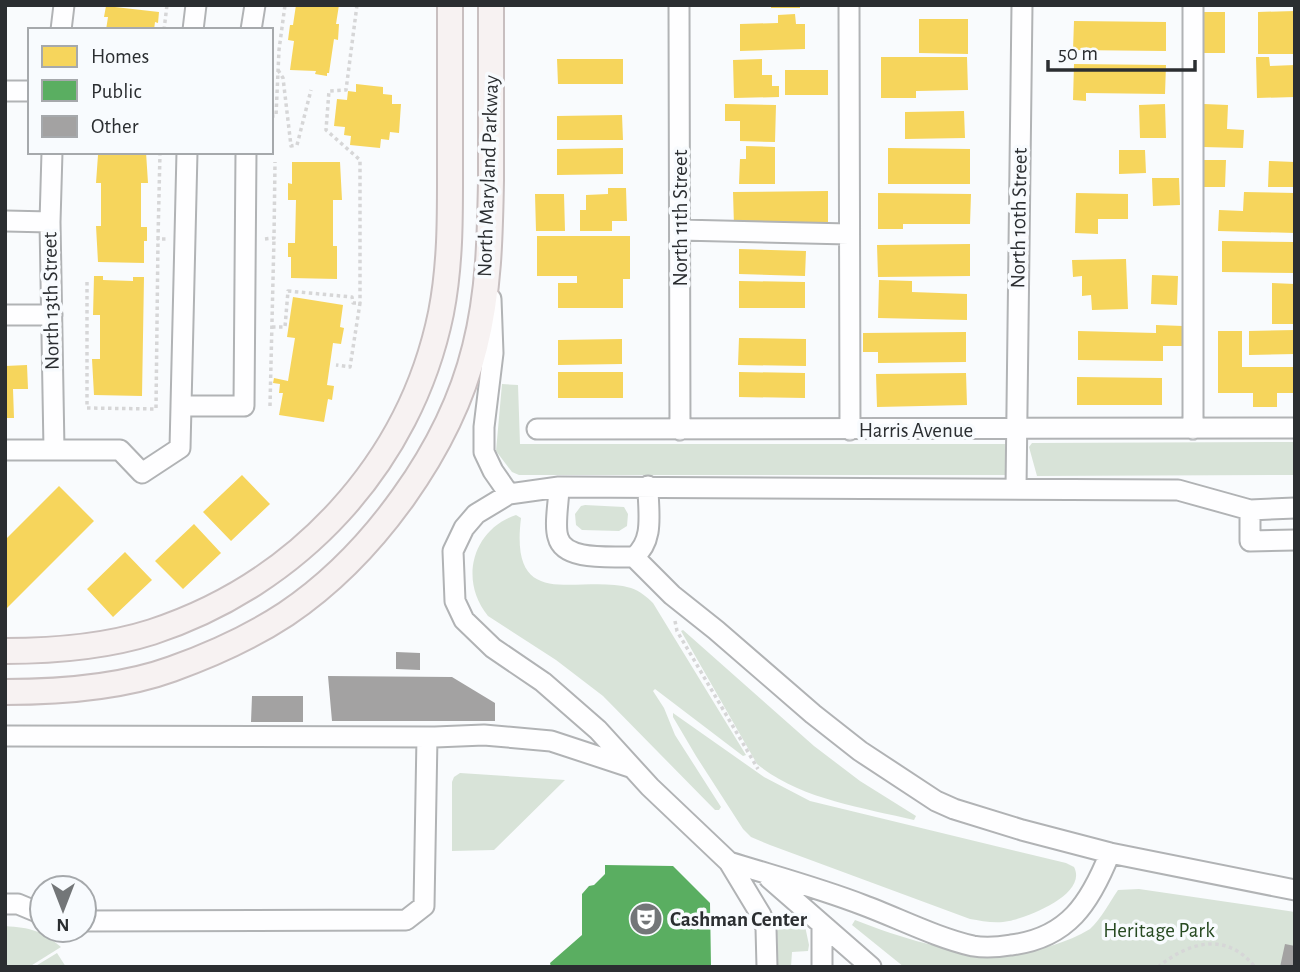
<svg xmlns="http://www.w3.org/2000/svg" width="1300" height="972" font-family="'Alegreya Sans',sans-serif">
	<rect width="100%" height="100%" fill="#f9fbfd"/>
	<path fill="#d8e3d8" d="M502,384L518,385L520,444H1007L1006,475H519L512,472L496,451Z
		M1295,442V475L1037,476L1029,447L1032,443Z
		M585,505L624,507L628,514L627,526L619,531L582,530L576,525L575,514L581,506Z
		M516,515L521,518C509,615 578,573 631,588C640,591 647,597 653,603L746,755L743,756L655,689L653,691L664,708L675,735L721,807L719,810H715L603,696L556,660L488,616C459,581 472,530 516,515Z
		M683,630L814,746L860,781L916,816L914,820C861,807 800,799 757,764L681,631Z
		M673,713L764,777L810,801L1066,863L1074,867C1088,894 1029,917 1009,921C996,924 982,921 970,919L770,845L751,837L743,829L696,756L673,717Z
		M460,773L565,780L494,850L452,851V782L454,777Z
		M1139,889L1295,912V967H904L852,925L855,920C931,950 1017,972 1090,929C1101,919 1109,903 1118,890Z
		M792,921L799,922L805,926L809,945L808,951L792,952L791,967H778L777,931L785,923Z
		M5,926C31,928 41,930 61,947L29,967H5Z
		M57,953L66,967H34Z"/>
	<path fill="#f6d55c" d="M296,5H339L336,24H339L338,40L334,39L329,73H327V76L315,74L316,71L290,70L294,41L288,40L290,25H293Z
		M771,5H800V8H771Z
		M106,6L159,12L158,23L155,22L154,30H106L108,17H104Z
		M1295,11V54H1258V12Z
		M1203,12H1225V53H1202Z
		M795,14L796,24H805V49L740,51V24L778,23V15Z
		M919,19H968V54L919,53Z
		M1074,21L1166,22V51L1073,50Z
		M881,57H967L968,90L916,91V98H881Z
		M1256,57H1269L1270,66L1295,65V97L1257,98Z
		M557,59H623V84H558Z
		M762,59V75H772V86H779V97L734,98L733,60Z
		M1074,64L1166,65L1165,94L1086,93V101L1073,100Z
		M785,70H828V95H785Z
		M356,84L383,87V94L392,95V104H401L399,133L390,132L389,140L381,139L380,148L350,145L351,136L344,135L345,127L334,126L337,99L347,100L348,91L356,92Z
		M725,104L776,105L775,142L740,141V121H725Z
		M1165,104L1166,138H1140L1139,105Z
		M1204,104L1228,105L1227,129L1244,130L1243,148L1203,147Z
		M964,111L965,138L905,139V112Z
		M622,115L623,140H557V116Z
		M746,146L775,147V184H739L740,159H746Z
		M623,148V174L557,175V149Z
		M888,148L970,149V184H888Z
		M1119,150H1145L1146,173L1119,174Z
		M96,152H146L148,183H141V227H147V241H144V263L98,262L96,226H101V183H96L98,155H96Z
		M1203,160H1226L1225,187H1202Z
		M1269,161L1295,162V187H1268Z
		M292,162H340L342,200H333V246H337V279L291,278V257H288V243H295L296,200H288V183L292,184Z
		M1152,178H1179L1180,205L1153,206Z
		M608,188H626L627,221H612V231H580V210H586V195L608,194Z
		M828,191V225L734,226L733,192Z
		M1244,192L1295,193V233L1218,231L1219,210L1243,211Z
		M878,193L971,194L970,224H903V229H878Z
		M1076,193L1128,194V219H1098V234L1075,233Z
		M535,194H564L565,231H536Z
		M537,236H630V279H623V308H558V283H577V276H537Z
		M1222,241L1295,242V273L1222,272Z
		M970,244V276L878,277L877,245Z
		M739,249L806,251L805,276L739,274Z
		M1126,259L1128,309L1092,310L1091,295L1082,296V276L1073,277L1072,260Z
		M1152,275L1178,276L1177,305L1151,304Z
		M94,276H103V280L133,281V277H144L142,396L94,395L92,359H100V315H93Z
		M879,280L912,281V292L967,294V320L878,318Z
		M739,281L805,282V308H739Z
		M1272,283L1295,284V324H1272Z
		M293,297L343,305L340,327L344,328L341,344L333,343L327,385L334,386L332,400L328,399L324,422L279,415L283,393H279L280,384L273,383L274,378L288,381L295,338L287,337Z
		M1156,325L1183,326V346H1163V361L1078,360V331L1156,333Z
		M1295,330V354L1249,355V331Z
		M1218,331H1242V367H1295V393H1277V407H1253V393H1218Z
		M966,332V362L878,363V352H863V333Z
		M739,338L806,339V366L738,365Z
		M622,339V364L558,365V340Z
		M27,365L28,389H13L14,418H5V366Z
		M558,372H623V398H558Z
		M739,372L805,373V398L739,397Z
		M966,373L967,405L877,407L876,374Z
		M1077,377L1162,378V405H1077Z
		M242,475L270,504L231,541L203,512Z
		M59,486L94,521L5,610V540Z
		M194,524L221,553L183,589L155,561Z
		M125,552L152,580L113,617L87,589Z"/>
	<path fill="#5aae61" d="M605,865L673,866L710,903L711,967H551L550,963L582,935V894L589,886L594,885L605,874Z"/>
	<path fill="#a3a2a2" d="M396,652L420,653V670L396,669Z
		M328,676L452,677L495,703V721H332Z
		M252,696H303V722H251Z
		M1285,944L1295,946V967H1280Z"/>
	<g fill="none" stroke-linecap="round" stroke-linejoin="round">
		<defs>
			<path id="minor" d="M679,5L680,430
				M849,5L850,430
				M61,30L64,5
				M193,30L196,5
				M251,30L255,5
				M7,91H30
				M52,152L50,222L54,449
				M187,152L181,406H244L246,152
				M6,221L50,222
				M680,230L849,234
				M491,299L493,353L484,427V452L493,471L509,494
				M5,315H52
				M537,429L1295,428
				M1193,429V5
				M5,450H120L142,473L180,448L181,406
				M648,486C648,512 655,540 634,557L672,595L716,630L813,714L860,751L936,801L954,809L1022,830L1110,853L1295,890
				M559,487C559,500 554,525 558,537C564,562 613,556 634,557
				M1016,489L1022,5
				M1250,510V541L1295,540
				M5,736L435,737L484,735L551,741L630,767
				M729,862C774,876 819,888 863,905C898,918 937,938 973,946C985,948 999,947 1011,945C1068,938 1090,903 1110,853
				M769,878L871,967
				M5,904H18L42,914
				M84,921L406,920L424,906L427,737
				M822,925V967
				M767,967L766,928L761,915L729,862L650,787L598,730L543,682L493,648L464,620L455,601L453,551L464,528L476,514L509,494L559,487L1178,490L1250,510L1295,508"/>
			<path id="major" d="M5,651C54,651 105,647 152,632C298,584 410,464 441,313C451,262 450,211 450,159C450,108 450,57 450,5
				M5,692C60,692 120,688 172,669C211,655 251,637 286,614C372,556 450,449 475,347C489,292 490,236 491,180C491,121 491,63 491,5"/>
		</defs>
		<use href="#minor" stroke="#b1b3b5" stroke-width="23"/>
		<use href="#major" stroke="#c8bfc0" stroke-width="28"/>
		<path stroke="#d6d6d7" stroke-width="3.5" stroke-dasharray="3.5 3.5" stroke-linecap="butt" d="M357,5L346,90L329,91L326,130L360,160V303
			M164,30L167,5
			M278,70L283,78L291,146L297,145L311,90
			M271,116H276L279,50L285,5
			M160,152L158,239H167
			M265,239L274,238L275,162
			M87,282V408L156,409L158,239
			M272,327H285L288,291L352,297L353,303H360L350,367L336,365
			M270,406L274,238
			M675,621L677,631L758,769
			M1158,967C1189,942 1226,931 1255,967"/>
		<use href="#minor" stroke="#fefeff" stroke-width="19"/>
		<use href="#major" stroke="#f7f2f2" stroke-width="24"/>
	</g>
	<defs>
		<symbol id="theatre-disc" viewBox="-11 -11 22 22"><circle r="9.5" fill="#737678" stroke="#f8fbfe"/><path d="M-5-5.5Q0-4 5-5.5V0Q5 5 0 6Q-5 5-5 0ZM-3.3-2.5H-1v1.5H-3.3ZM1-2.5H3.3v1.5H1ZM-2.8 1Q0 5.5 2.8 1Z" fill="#fff"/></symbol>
	</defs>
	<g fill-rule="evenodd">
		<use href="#theatre-disc" x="627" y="900" width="38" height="38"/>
	</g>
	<g text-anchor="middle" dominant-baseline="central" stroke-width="7" stroke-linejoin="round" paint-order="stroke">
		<g font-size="21" fill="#2b2e31" stroke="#f8fbfe">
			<text transform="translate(488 176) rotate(-88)">North Maryland Parkway</text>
			<text transform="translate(680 218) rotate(-90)">North 11th Street</text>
			<text transform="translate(1019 218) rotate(-89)">North 10th Street</text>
			<text transform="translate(51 301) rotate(-91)">North 13th Street</text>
			<text x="916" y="430">Harris Avenue</text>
		</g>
		<g font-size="21" font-weight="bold" fill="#2b2e31" stroke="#f8fbfe" text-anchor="start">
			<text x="670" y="919">Cashman Center</text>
		</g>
		<g font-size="21" fill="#274a21" stroke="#f8fbfe">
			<text x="1159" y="930">Heritage Park</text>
		</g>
	</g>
	<rect width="1300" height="972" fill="none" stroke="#2b2e31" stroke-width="14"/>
	<rect x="28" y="28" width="245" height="126" fill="#f8fbfe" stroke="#a6a9ac" stroke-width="2"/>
	<rect x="42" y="46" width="35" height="21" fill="#f6d55c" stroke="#a6a9ac" stroke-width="2"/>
	<text x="91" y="63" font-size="21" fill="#2b2e31">Homes</text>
	<rect x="42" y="80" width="35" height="21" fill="#5aae61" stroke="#a6a9ac" stroke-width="2"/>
	<text x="91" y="98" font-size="21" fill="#2b2e31">Public</text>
	<rect x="42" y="116" width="35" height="21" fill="#a3a2a2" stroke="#a6a9ac" stroke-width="2"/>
	<text x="91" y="133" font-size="21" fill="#2b2e31">Other</text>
	<g transform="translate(63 909) rotate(180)"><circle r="33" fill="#f8fbfe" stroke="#a6a9ac" stroke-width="2"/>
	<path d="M0-5L12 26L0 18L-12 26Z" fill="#737678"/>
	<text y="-10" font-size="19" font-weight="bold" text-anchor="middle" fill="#2b2e31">N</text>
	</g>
	<path d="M1048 60v10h147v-10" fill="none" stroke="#2b2e31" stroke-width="3.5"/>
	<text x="1058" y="60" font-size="21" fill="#2b2e31" stroke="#f8fbfe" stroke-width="5" paint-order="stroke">50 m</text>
</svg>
